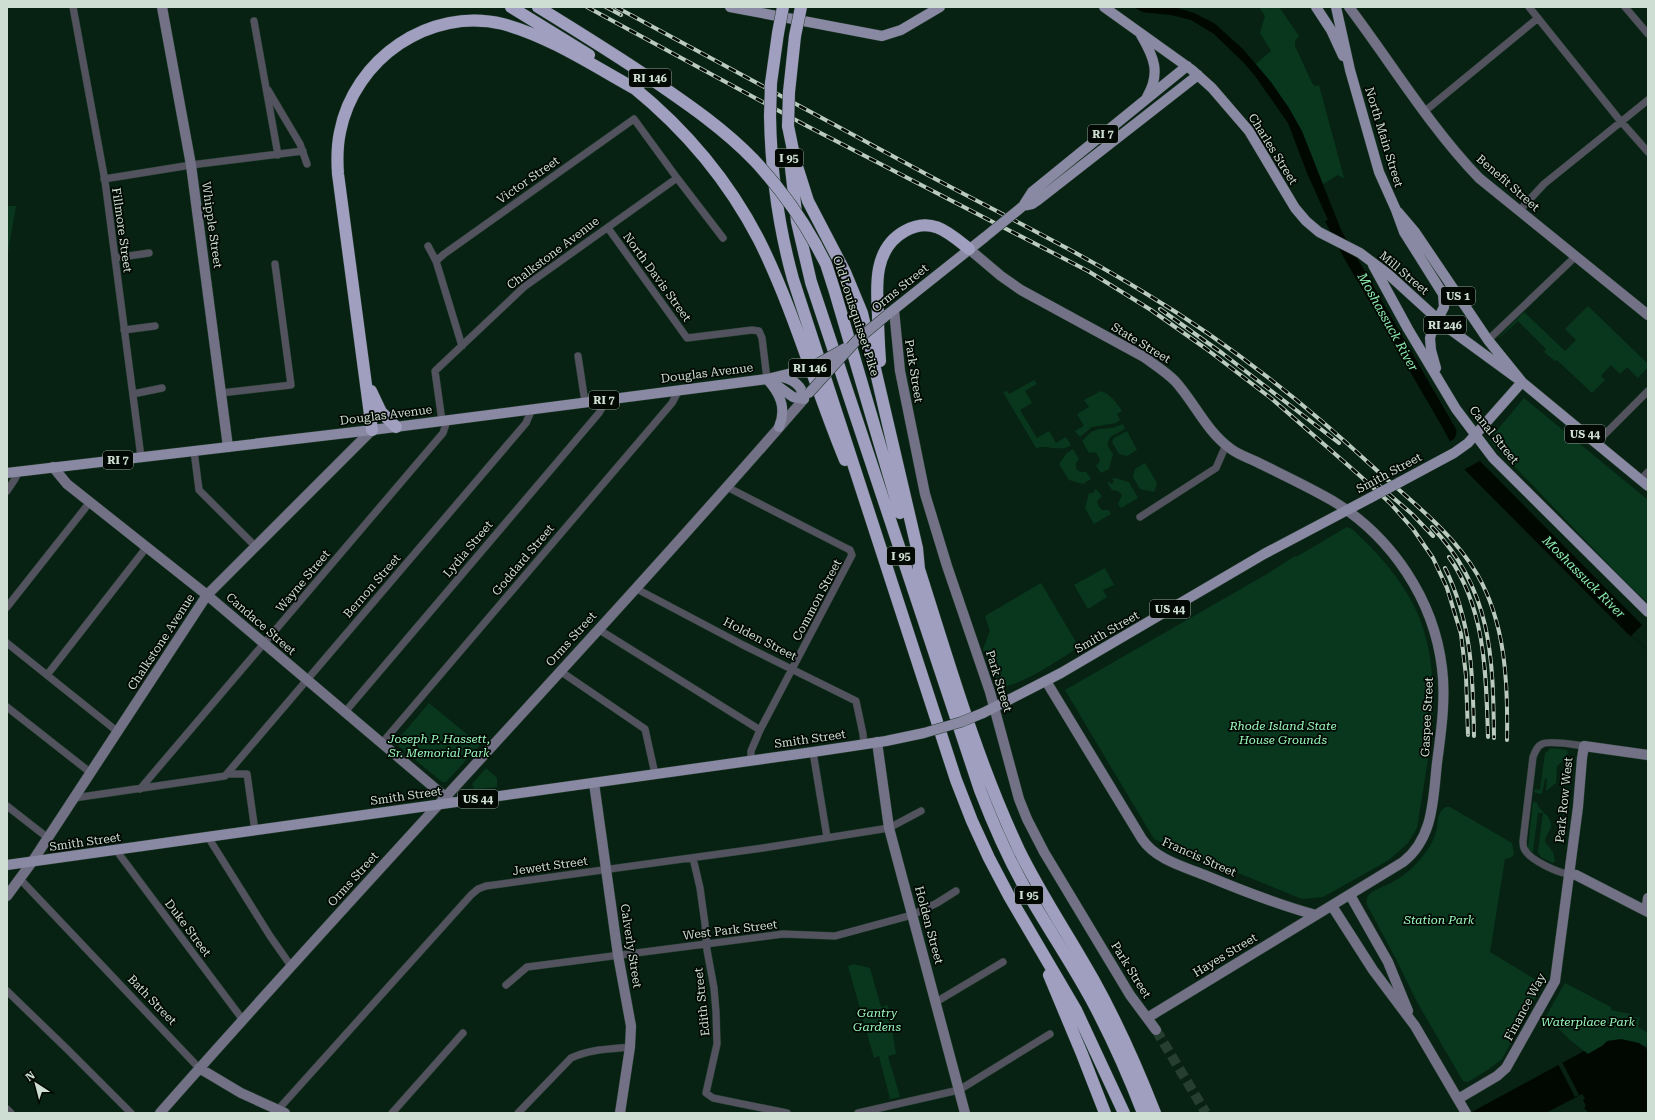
<svg xmlns="http://www.w3.org/2000/svg" width="1655" height="1120" font-family="'Roboto Serif',serif">
	<rect width="100%" height="100%" fill="#072212"/>
	<path fill="#08371e" d="M1259,7H1279L1299,36L1295,41V46L1312,83L1315,86L1319,85L1344,178H1343L1338,175L1323,184L1309,155L1252,67L1271,51L1260,33L1265,16Z
		M7,206H16L7,258Z
		M1588,306L1648,364V367L1638,378L1627,367L1620,374L1611,365L1601,376L1605,380L1592,393L1557,360L1555,361L1544,352L1546,349L1518,321L1500,337H1499L1524,312L1565,351L1576,340L1565,329Z
		M1034,380L1037,384L1025,391L1032,403L1020,410L1037,438L1049,431L1056,443L1066,437L1071,445C1060,453 1048,444 1036,448L1003,392L1007,391L1009,394Z
		M1101,391C1110,394 1117,403 1122,411L1117,414L1120,420L1116,423L1092,427L1080,437L1075,431L1084,426L1077,414L1089,407L1084,400Z
		M1524,398L1648,500V603L1618,574L1489,440Z
		M1123,424L1125,429L1110,437L1107,445L1113,454L1109,469L1101,473L1096,466L1100,461L1099,457L1095,452L1089,453L1082,441L1091,432L1099,429L1113,428Z
		M1127,431L1137,450L1127,456L1119,454L1112,442L1114,438Z
		M1073,449L1079,459L1076,463V469L1080,472H1086L1091,479L1083,484L1069,480L1059,464L1066,454Z
		M1145,463L1157,483L1154,492L1140,489L1133,477L1135,469Z
		M1115,478L1129,482L1138,498L1121,508L1118,504L1122,495L1118,491L1112,490L1107,483L1109,482L1111,484L1114,482L1112,479Z
		M1096,489L1102,496L1097,501L1099,507L1102,510H1109L1111,514L1094,524L1085,508L1089,493H1094V491Z
		M1347,527L1352,529C1376,551 1399,576 1414,606C1448,675 1428,756 1417,828L1408,843L1389,860L1323,897L1302,899L1154,839L1065,690L1267,574L1295,556L1296,557Z
		M1105,568L1114,585L1103,590L1107,597L1088,609L1074,585Z
		M1041,583L1079,647C1055,662 1025,684 998,688L983,649L990,631L985,616Z
		M429,703L480,745L446,782H442L395,743Z
		M1551,748L1567,750L1568,753L1563,761L1557,766L1556,783L1546,791L1547,779L1545,778L1542,793L1540,794L1534,792L1535,789L1540,790L1545,753Z
		M486,768L497,778V787L474,789L472,784Z
		M1533,802L1537,803C1539,812 1550,814 1551,824C1552,830 1545,835 1545,842L1553,852L1555,861L1553,863L1541,857L1538,852L1543,813H1538L1533,851L1531,852L1528,847Z
		M1446,807H1450L1512,843L1514,854L1512,857L1505,859L1490,952L1543,984L1502,1059L1489,1069L1468,1082L1463,1081L1417,1002L1396,959L1367,905C1367,902 1366,899 1368,896C1372,890 1383,887 1389,884C1398,879 1408,873 1414,866C1423,857 1433,844 1436,832C1439,823 1436,812 1446,807Z
		M853,964L870,968L881,1007L888,1005L896,1054L888,1056L900,1097L890,1099L879,1056L874,1058L848,966Z
		M1565,983L1611,1007V1010L1631,1014V1016L1640,1018L1638,1027L1648,1033V1042L1645,1047L1637,1043L1608,1042L1588,1054L1570,1040L1546,1016Z"/>
	<path fill="#000801" d="M1134,7H1174L1194,13L1214,23L1243,49L1271,82L1289,108L1302,131L1341,230L1456,429L1480,461L1648,631V651L1636,639L1630,636L1604,610L1464,469L1444,430L1344,258L1325,221L1328,220L1307,173L1288,123L1255,76L1244,63L1214,34L1191,20L1171,15L1142,12Z
		M1621,1039L1639,1043L1645,1047L1648,1051V1113H1589L1584,1108L1586,1106L1583,1100L1585,1098L1582,1094L1546,1113H1470L1584,1051L1588,1054L1602,1046L1607,1041Z"/>
	<path fill="#072212" d="M1457,426L1480,461L1463,470L1449,442L1454,439L1456,435Z
		M1642,625L1648,631V651L1636,639L1631,636Z
		M1562,1062L1579,1095L1575,1097L1558,1064Z"/>
	<g fill="none" stroke-linecap="round" stroke-linejoin="round">
		<path stroke="#253e2f" stroke-width="10" stroke-dasharray="10 5" stroke-linecap="butt" d="M1156,1030L1206,1113"/>
		<defs>
			<path id="street" d="M73,7L105,181L141,457
				M1529,7L1618,118L1648,152
				M1625,7L1648,34
				M254,21L278,155
				M268,90L300,144L307,164
				M1425,111L1538,18
				M104,179L191,165L303,151
				M1519,211L1544,184L1648,100
				M608,228L687,338L752,330L759,331L762,338L767,379
				M428,246L436,261L462,346
				M115,258L149,253
				M436,261L444,254L634,119L677,178L723,238
				M124,330L155,326
				M1488,340L1576,256
				M578,356L585,402
				M221,393L291,385L275,264
				M133,394L162,388
				M442,421L435,371L524,287L677,178
				M1596,443L1648,391
				M194,451L199,490L256,547
				M1640,480L1648,472
				M727,487L844,547L850,550L852,555L760,730L751,751V760
				M7,491L15,479L19,471
				M1140,517L1216,468L1226,445
				M635,588L743,645L856,701L863,734L864,744
				M7,607L90,502
				M598,629L760,730
				M7,643L118,732
				M560,671L645,729L655,774
				M47,675L146,548
				M7,707L91,773
				M345,712L599,413L607,399
				M382,743L672,403L679,390
				M813,752L827,837
				M228,774H247L255,831
				M140,789L443,433L447,421
				M74,798L225,776L526,423L532,409
				M7,806L48,838
				M208,837L270,936L291,966
				M116,850L243,1020
				M693,858L700,888L705,924L707,950L714,988L716,1012L717,1044L706,1093L713,1098L787,1113
				M1569,874C1558,873 1530,860 1525,850C1523,848 1523,844 1523,841L1533,757C1535,752 1537,746 1542,744C1550,740 1575,745 1584,746
				M20,879L199,1068
				M506,985L527,967L783,934L835,936L912,915L937,903L956,891
				M7,991L68,1050L131,1113
				M936,1002L1003,962
				M7,1109L11,1113
				M275,1113L471,895L478,889L486,886L763,848L889,828L921,811
				M392,1113L463,1033
				M518,1113L571,1058C590,1049 610,1049 630,1047
				M858,1113L959,1090L1050,1034"/>
			<path id="secondary" d="M162,7L191,165L228,447
				M1349,7C1392,64 1430,127 1479,178L1648,315
				M969,249L1001,276L1021,290L1144,357C1155,365 1166,372 1175,381C1195,403 1206,431 1231,449C1239,455 1249,458 1257,462C1283,475 1309,487 1333,501C1392,537 1434,600 1442,668C1446,699 1441,732 1437,763C1433,798 1434,838 1403,862L1147,1018
				M894,310L900,371L925,494L947,566L990,692L1019,799L1027,819L1044,852L1130,995L1156,1030
				M53,467L67,484L207,595L450,801
				M1046,681L1142,839C1156,860 1185,867 1207,876C1243,891 1279,905 1316,915
				M877,742L889,828L965,1113
				M594,783L618,955L631,1026L630,1047L620,1113
				M1569,874L1576,875L1648,912
				M1350,895L1388,962L1408,1011
				M7,896L32,862L207,595L372,430
				M1332,906L1373,970L1415,1026L1466,1113
				M1646,911L1648,898
				M199,1068L241,1093L285,1113
				M1458,1099L1497,1076L1506,1068L1555,981L1578,807L1582,758L1584,746L1648,755
				M160,1113C372,872 594,641 804,399"/>
			<path id="primary" d="M730,7L882,36L901,30L940,7
				M1104,7L1192,70L1212,88L1249,131L1295,208L1306,221L1319,232L1360,253L1388,274L1444,325L1522,382
				M1316,7L1331,30L1343,56
				M1336,7L1350,70L1379,172L1396,210L1404,232L1443,294L1444,307L1432,331L1430,338L1431,350L1436,368
				M1141,35C1154,57 1161,73 1147,97
				M1023,206L1032,204L1038,200L1198,75
				M1023,206L1032,192L1187,66
				M1398,212L1415,232L1488,340L1522,382L1648,486
				M1373,265L1408,329L1456,409L1493,458L1648,612
				M887,315L985,237
				M780,377C792,378 803,386 804,399
				M767,379C780,393 787,408 779,427
				M775,384L793,397L804,399
				M7,473L372,430L767,379L800,371
				M1400,482L1454,453L1468,443L1522,382
				M983,713L1061,673L1264,554L1370,498
				M7,865L813,752L886,741L924,733"/>
			<path id="highway" d="M511,7L589,55
				M538,7C577,31 616,55 654,81C689,105 724,129 754,160
				M771,83L778,33
				M633,87C686,130 728,180 759,240C794,310 815,388 845,460
				M789,92L795,36
				M770,116C771,172 778,225 793,279L956,780L972,821L989,858L1009,896L1076,1010L1124,1113
				M788,126L795,160L808,201L845,272L862,313L917,548L919,569C949,663 977,761 1019,850C1041,895 1069,936 1093,979C1117,1022 1137,1067 1155,1113
				M790,159L797,222L811,282L980,790C993,824 1008,858 1026,890C1047,927 1071,962 1091,999C1111,1036 1128,1074 1143,1113
				M816,245L826,264L835,292L900,513
				M880,361C879,346 878,331 878,315C876,284 874,248 905,231C932,216 949,233 969,249
				M371,391L381,412L396,427
				M372,430L338,174C337,160 337,146 340,132C354,59 430,6 503,24C549,36 597,68 639,91
				M1049,975L1082,1054L1105,1113"/>
		</defs>
		<use href="#street" stroke="#233c2d" stroke-width="8"/>
		<use href="#secondary" stroke="#233c2d" stroke-width="11"/>
		<use href="#primary" stroke="#233c2d" stroke-width="11"/>
		<use href="#highway" stroke="#233c2d" stroke-width="13"/>
		<use href="#street" stroke="#53525f" stroke-width="7"/>
		<use href="#secondary" stroke="#727186" stroke-width="10"/>
		<use href="#primary" stroke="#8a89a3" stroke-width="10"/>
		<use href="#highway" stroke="#a09fbf" stroke-width="12"/>
		<defs>
			<path id="rail" d="M587,7L805,125L1088,271L1151,310L1205,348L1272,399L1358,474L1390,503L1413,529L1433,558L1447,588L1461,634L1466,676L1468,735
				M606,7L621,15
				M616,7C720,63 823,119 926,174C999,213 1075,250 1145,293C1227,342 1302,401 1372,466C1409,500 1451,530 1477,574C1506,624 1508,684 1507,740
				M1160,309L1222,353L1339,443
				M1376,483L1412,514L1433,536
				M1432,527C1492,590 1493,657 1494,738
				M1449,557C1486,610 1486,675 1488,737
				M1445,568C1472,623 1473,676 1474,736"/>
		</defs>
		<use href="#rail" stroke="#bacbbe" stroke-width="4"/>
		<use href="#rail" stroke="#020904" stroke-width="2.5" stroke-dasharray="8" stroke-linecap="butt"/>
		<defs>
			<path id="primary-bridge" d="M985,237L1023,206
				M800,371L815,365L845,348
				M809,393L857,340L887,315
				M1370,498L1400,482
				M924,733L961,722L983,713"/>
			<path id="highway-bridge" d="M778,33L783,7
				M795,36L801,7
				M770,116L771,83
				M788,126L789,92
				M754,160C778,186 799,214 816,245"/>
		</defs>
		<use href="#primary-bridge" stroke="#233c2d" stroke-width="11" stroke-linecap="butt"/>
		<use href="#highway-bridge" stroke="#233c2d" stroke-width="13" stroke-linecap="butt"/>
		<use href="#primary-bridge" stroke="#8a89a3" stroke-width="10"/>
		<use href="#highway-bridge" stroke="#a09fbf" stroke-width="12"/>
	</g>
	<g text-anchor="middle" dominant-baseline="central" stroke-width="3.5" stroke-linejoin="round" paint-order="stroke">
		<g fill="#020904" stroke="#919e94" stroke-width="1">
			<rect x="629" y="69" width="42" height="18" rx="3"/>
			<rect x="1088" y="125" width="30" height="18" rx="3"/>
			<rect x="775" y="149" width="28" height="18" rx="3"/>
			<rect x="1441" y="287" width="34" height="18" rx="3"/>
			<rect x="1424" y="316" width="42" height="18" rx="3"/>
			<rect x="789" y="359" width="42" height="18" rx="3"/>
			<rect x="589" y="391" width="30" height="18" rx="3"/>
			<rect x="1565" y="425" width="40" height="18" rx="3"/>
			<rect x="103" y="451" width="30" height="18" rx="3"/>
			<rect x="887" y="547" width="28" height="18" rx="3"/>
			<rect x="1150" y="600" width="40" height="18" rx="3"/>
			<rect x="458" y="790" width="40" height="18" rx="3"/>
			<rect x="1015" y="886" width="28" height="18" rx="3"/>
		</g>
		<g font-size="11" font-weight="bold" fill="#ceded2">
			<text x="650" y="78">RI 146</text>
			<text x="1103" y="134">RI 7</text>
			<text x="789" y="158">I 95</text>
			<text x="1458" y="296">US 1</text>
			<text x="1445" y="325">RI 246</text>
			<text x="810" y="368">RI 146</text>
			<text x="604" y="400">RI 7</text>
			<text x="1585" y="434">US 44</text>
			<text x="118" y="460">RI 7</text>
			<text x="901" y="556">I 95</text>
			<text x="1170" y="609">US 44</text>
			<text x="478" y="799">US 44</text>
			<text x="1029" y="895">I 95</text>
		</g>
		<g font-size="12" fill="#ceded2" stroke="#020904">
			<text transform="translate(1384 137) rotate(73)">North Main Street</text>
			<text transform="translate(1273 149) rotate(58)">Charles Street</text>
			<text transform="translate(528 180) rotate(-35)">Victor Street</text>
			<text transform="translate(1508 183) rotate(41)">Benefit Street</text>
			<text transform="translate(212 225) rotate(82)">Whipple Street</text>
			<text transform="translate(122 230) rotate(82)">Fillmore Street</text>
			<text transform="translate(553 253) rotate(-37)">Chalkstone Avenue</text>
			<text transform="translate(1404 273) rotate(40)">Mill Street</text>
			<text transform="translate(657 277) rotate(54)">North Davis Street</text>
			<text transform="translate(900 288) rotate(-39)">Orms Street</text>
			<text transform="translate(856 316) rotate(72)">Old Louisquisset Pike</text>
			<text transform="translate(1141 343) rotate(31)">State Street</text>
			<text transform="translate(914 371) rotate(81)">Park Street</text>
			<text transform="translate(707 373) rotate(-7)">Douglas Avenue</text>
			<text transform="translate(386 415) rotate(-7)">Douglas Avenue</text>
			<text transform="translate(1494 435) rotate(51)">Canal Street</text>
			<text transform="translate(1389 473) rotate(-28)">Smith Street</text>
			<text transform="translate(468 549) rotate(-50)">Lydia Street</text>
			<text transform="translate(523 560) rotate(-50)">Goddard Street</text>
			<text transform="translate(303 581) rotate(-50)">Wayne Street</text>
			<text transform="translate(372 586) rotate(-49)">Bernon Street</text>
			<text transform="translate(817 600) rotate(-62)">Common Street</text>
			<text transform="translate(261 624) rotate(41)">Candace Street</text>
			<text transform="translate(1107 632) rotate(-30)">Smith Street</text>
			<text transform="translate(571 639) rotate(-48)">Orms Street</text>
			<text transform="translate(760 639) rotate(27)">Holden Street</text>
			<text transform="translate(161 642) rotate(-57)">Chalkstone Avenue</text>
			<text transform="translate(999 681) rotate(73)">Park Street</text>
			<text transform="translate(1427 717) rotate(-87)">Gaspee Street</text>
			<text transform="translate(810 739) rotate(-8)">Smith Street</text>
			<text transform="translate(406 796) rotate(-8)">Smith Street</text>
			<text transform="translate(1564 800) rotate(-84)">Park Row West</text>
			<text transform="translate(85 842) rotate(-8)">Smith Street</text>
			<text transform="translate(1199 857) rotate(24)">Francis Street</text>
			<text transform="translate(550 866) rotate(-8)">Jewett Street</text>
			<text transform="translate(353 879) rotate(-48)">Orms Street</text>
			<text transform="translate(929 925) rotate(75)">Holden Street</text>
			<text transform="translate(188 928) rotate(53)">Duke Street</text>
			<text transform="translate(730 930) rotate(-7)">West Park Street</text>
			<text transform="translate(631 946) rotate(81)">Calverly Street</text>
			<text transform="translate(1225 955) rotate(-31)">Hayes Street</text>
			<text transform="translate(1131 970) rotate(58)">Park Street</text>
			<text transform="translate(152 1000) rotate(46)">Bath Street</text>
			<text transform="translate(702 1002) rotate(-96)">Edith Street</text>
			<text transform="translate(1525 1007) rotate(-62)">Finance Way</text>
		</g>
		<g font-size="12" font-style="italic" fill="#9bfabc" stroke="#020904">
			<text x="1283" y="726">Rhode Island State<tspan x="1283" dy="14">House Grounds</tspan></text>
			<text x="439" y="739">Joseph P. Hassett,<tspan x="439" dy="14">Sr. Memorial Park</tspan></text>
			<text x="1439" y="920">Station Park</text>
			<text x="877" y="1013">Gantry<tspan x="877" dy="14">Gardens</tspan></text>
			<text x="1588" y="1022">Waterplace Park</text>
		</g>
		<g font-size="13" font-style="italic" fill="#8debae" stroke="#020904">
			<text transform="translate(1388 322) rotate(61)">Moshassuck River</text>
			<text transform="translate(1584 577) rotate(45)">Moshassuck River</text>
		</g>
	</g>
	<rect width="1655" height="1120" fill="none" stroke="#ceded2" stroke-width="16"/>
	<g transform="translate(36 1084) rotate(324)" stroke="#020904" stroke-width="3" paint-order="stroke">
	<path d="M0-3L7 15L0 10L-7 15Z" fill="#ceded2"/>
	<text y="-6" font-size="11" font-weight="bold" text-anchor="middle" fill="#ceded2">N</text>
	</g>
</svg>
